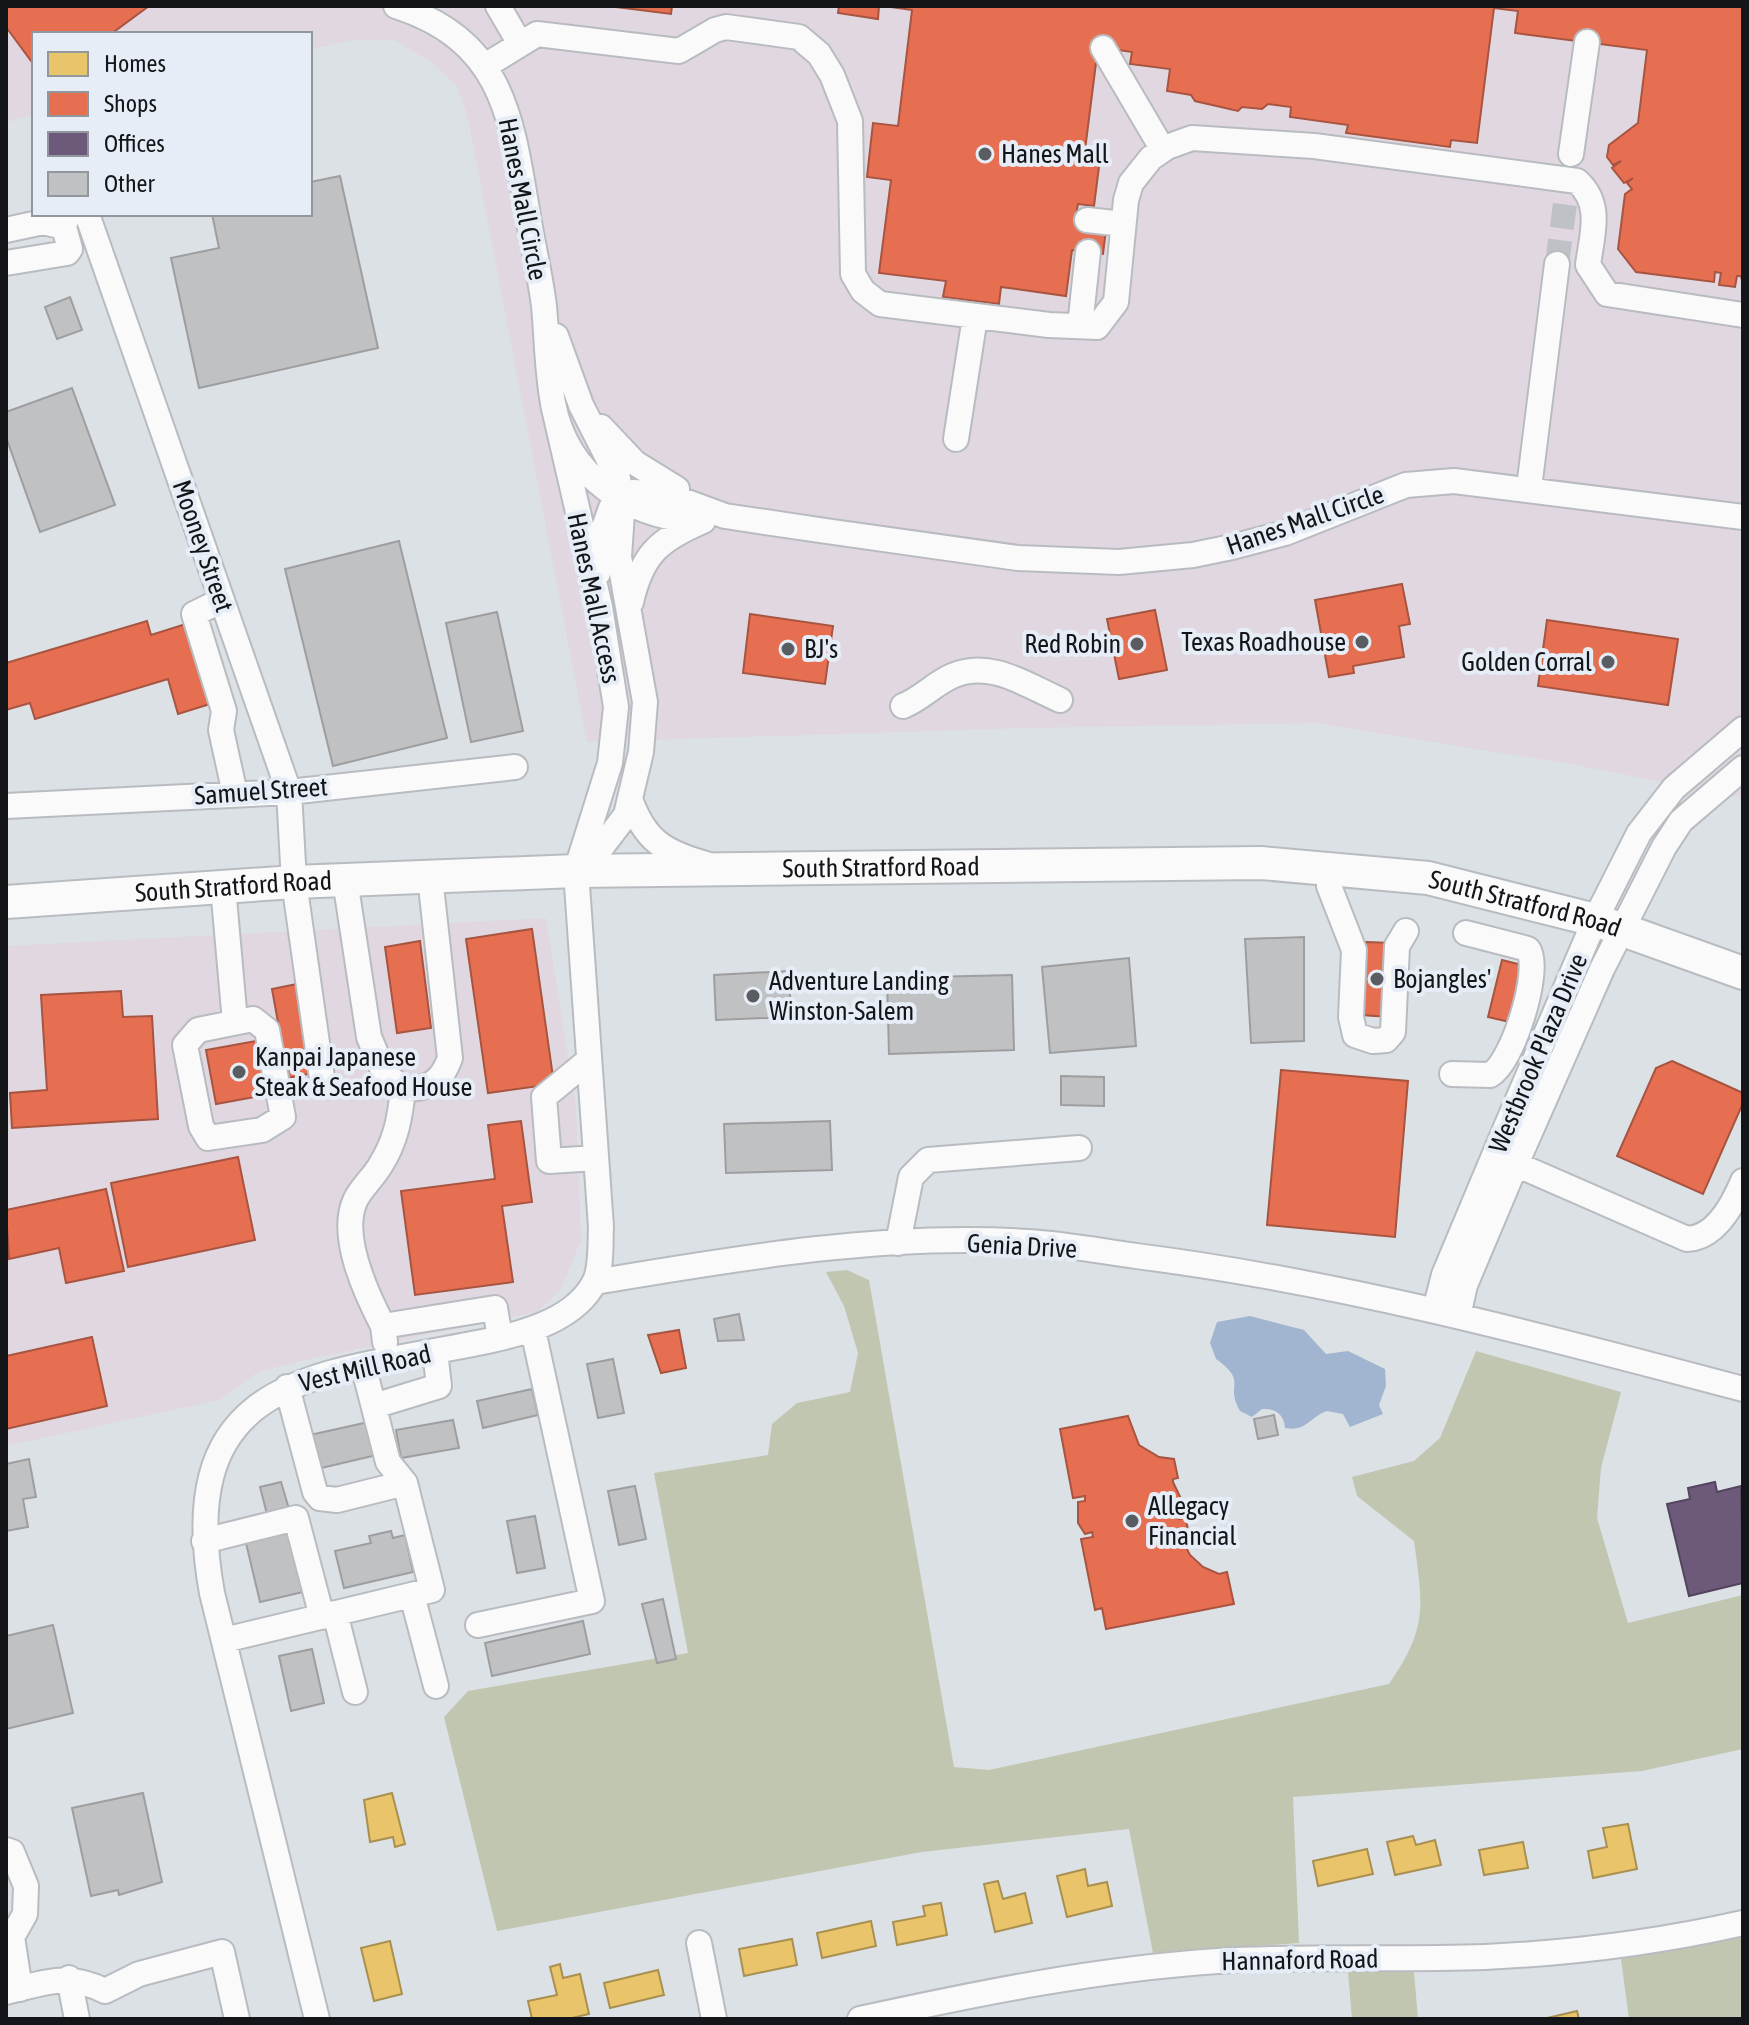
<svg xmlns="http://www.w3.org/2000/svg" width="1749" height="2025" font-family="'Asap Condensed',sans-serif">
	<rect width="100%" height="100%" fill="#dce1e6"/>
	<path fill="#e0d7e0" d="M6,6H1743V798L1576,765L1316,723L1025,728L587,742L468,118L457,86L431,62L394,40H351L310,50V34H34V115L6,122Z
		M546,918L576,1108L581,1240L561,1289L537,1312L305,1360L258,1372L219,1400L6,1446V946Z"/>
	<path fill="#c1c6b0" d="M847,1270L869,1280L954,1767L989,1770L1389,1684C1428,1628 1423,1606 1414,1541L1357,1496L1352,1477L1414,1461L1440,1438L1476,1351L1621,1392L1601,1468L1597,1518L1628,1623L1743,1595V1749L1642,1771L1293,1797L1299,1943L1153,1953L1129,1829L922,1852L497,1931L444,1717L468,1691L688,1653L654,1473L768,1455L772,1424L797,1403L850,1392L858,1353L844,1306L826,1272Z
		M1743,1935V2019H1629L1621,1959Z
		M1348,1972H1414L1418,2019H1352Z"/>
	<path fill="#a1b5d0" d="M1250,1316L1304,1330L1326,1354L1348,1351L1385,1369L1386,1386L1379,1405L1383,1414L1350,1427L1343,1414L1327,1411C1310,1417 1306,1432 1285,1428C1284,1414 1275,1408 1262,1409L1252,1417L1240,1411C1224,1383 1249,1383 1216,1359L1210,1343L1217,1322Z"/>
	<path fill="#e9c46a" stroke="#a99051" stroke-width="2" d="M392,1793L405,1844L395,1847L393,1837L370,1842L364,1800Z
		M1628,1824L1637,1869L1593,1878L1588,1851L1607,1847L1603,1828Z
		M1413,1836L1416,1845L1435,1840L1441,1865L1395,1875L1387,1842Z
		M1523,1842L1528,1868L1484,1875L1479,1850Z
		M1367,1849L1373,1874L1318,1886L1313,1861Z
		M1085,1869L1088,1886L1107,1882L1112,1906L1067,1917L1057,1876Z
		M998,1881L1003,1899L1025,1893L1032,1923L995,1932L984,1884Z
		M941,1903L947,1935L897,1945L893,1922L925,1916L923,1906Z
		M871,1921L876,1946L822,1958L817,1933Z
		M792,1939L797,1965L744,1976L739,1949Z
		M390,1941L402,1994L374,2001L361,1948Z
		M560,1964L563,1978L580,1974L589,2014L568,2019H532L528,2001L557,1995L550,1967Z
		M658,1970L664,1995L610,2008L604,1983Z
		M1577,2011L1579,2019H1543Z"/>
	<path fill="#e76f51" stroke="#a75440" stroke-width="2" d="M10,6H149L111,34H34V65L6,27V9Z
		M608,6H672L671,14Z
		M839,6H879L878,19L838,13Z
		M884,6H1743V285L1741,276H1737L1735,287L1719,285L1721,273L1715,272L1714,282L1636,272L1618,249L1625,194L1632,189L1627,183L1633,178L1624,183L1612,168L1621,161L1613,165L1607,157L1609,145L1638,123L1647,50L1515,33L1518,11L1494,8L1477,143L1451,140L1450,147L1346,133L1348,125L1290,117L1291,107L1268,104L1262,109L1242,107L1238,111L1195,101L1191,95L1167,91L1170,69L1130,64L1132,52L1098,47L1085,150L1101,151L1094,206L1078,204L1076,214L1088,215L1106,230L1103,254L1072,250L1066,296L1001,287L999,304L943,297L946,281L879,273L891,180L867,177L873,123L898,126L912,10Z
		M1402,584L1410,624L1399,626L1404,657L1353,666L1354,673L1329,677L1315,600Z
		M1155,610L1167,670L1119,679L1107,619Z
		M750,614L833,626L825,684L743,673Z
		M1547,620L1678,639L1668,705L1538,686Z
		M147,621L151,635L189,623L213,703L178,714L168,679L35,719L30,703L6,710V663Z
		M532,929L554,1084L488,1093L466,939Z
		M420,941L431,1028L397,1033L385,947Z
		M1366,942L1392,943L1388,1017L1362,1015Z
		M1502,960L1526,966L1514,1023L1488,1017Z
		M297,984L313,1073L288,1078L272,989Z
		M121,991L123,1017L152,1016L158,1119L12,1128L10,1093L47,1090L41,995Z
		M262,1040L271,1094L216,1104L206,1050Z
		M1672,1061L1743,1093V1103L1703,1194L1617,1156L1656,1068Z
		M1281,1070L1408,1081L1395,1237L1267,1225Z
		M521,1121L532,1202L502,1206L513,1282L415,1295L401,1191L495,1179L488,1125Z
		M238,1157L255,1240L128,1267L111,1183Z
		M106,1189L124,1271L66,1283L59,1248L9,1259L6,1210Z
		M679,1330L686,1368L661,1373L648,1335Z
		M92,1337L107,1406L6,1429V1356Z
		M1128,1416L1139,1445L1159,1457L1174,1459L1178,1478L1173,1479V1482L1182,1501L1179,1516V1519L1186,1518L1189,1537L1181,1538L1190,1555L1203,1567L1219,1574L1227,1572L1234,1604L1106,1629L1102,1608L1095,1610L1081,1539L1093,1537L1092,1532L1085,1534L1078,1523V1502L1085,1501V1496L1073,1498L1060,1429Z"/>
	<path fill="#6d597a" stroke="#52455d" stroke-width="2" d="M1715,1482L1717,1492L1741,1486L1743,1583L1689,1596L1667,1504L1690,1499L1688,1488Z"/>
	<path fill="#c0c1c2" stroke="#9e9ea0" stroke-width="2" d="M340,176L378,348L199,388L171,258L219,248L212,214H310V182Z
		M70,297L82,330L57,339L45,307Z
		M72,388L115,505L40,532L6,437V412Z
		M399,541L447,738L333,766L285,569Z
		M497,612L523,731L471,742L446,623Z
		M1304,937V1041L1251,1043L1245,939Z
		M1129,958L1136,1046L1050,1053L1042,967Z
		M789,971L791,1017L716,1020L714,975Z
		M1012,975L1014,1050L889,1054L887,978Z
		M1061,1076L1104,1077V1106L1061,1105Z
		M830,1121L832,1170L726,1173L724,1124Z
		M739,1314L744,1340L718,1341L714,1319Z
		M613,1359L624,1413L598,1418L587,1364Z
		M532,1389L538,1415L483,1428L477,1401Z
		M1274,1415L1278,1435L1258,1439L1254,1419Z
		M453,1420L459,1448L401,1458L396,1430Z
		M373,1421L381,1454L317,1469L310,1435Z
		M29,1459L36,1497L23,1499L28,1527L6,1531V1464Z
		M281,1482L289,1509L267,1514L260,1487Z
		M635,1486L646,1539L619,1545L608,1491Z
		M535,1516L545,1568L517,1573L507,1521Z
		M288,1529L303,1592L260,1602L246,1543Z
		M391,1531L393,1538L405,1535L413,1572L344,1588L335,1551L371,1543L369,1536Z
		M663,1599L676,1659L657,1663L642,1604Z
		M583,1621L590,1654L492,1676L485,1643Z
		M53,1625L73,1713L6,1729V1636Z
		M312,1649L324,1703L291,1711L279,1656Z
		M143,1793L162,1882L119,1895L118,1890L91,1896L72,1808Z"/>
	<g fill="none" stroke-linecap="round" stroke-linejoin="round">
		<path stroke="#bec2c7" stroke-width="24" stroke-dasharray="24 12" stroke-linecap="butt" d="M1557,264L1571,159"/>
		<defs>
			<path id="minor" d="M396,6C501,40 511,113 527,210C532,242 540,274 544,306C547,338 547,371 553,403C567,477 630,518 701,521
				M498,6L519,42
				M1103,48L1163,150
				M485,66L537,34L679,51L715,30L726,27L799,37L819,54L832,75L850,121L853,274L863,291L880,304L1049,325L1097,327L1116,302L1126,200L1131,183L1151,158L1167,147L1192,138L1314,146L1577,181C1603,204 1592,234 1588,265L1607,294L1743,315
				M1571,154L1587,42
				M87,214L289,792L294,882L323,1085
				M1087,220L1123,224
				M6,230L43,222L64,227
				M6,263L67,253L70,249L64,227L68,214
				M1080,326L1088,252
				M556,336L581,405L618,478L622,513L619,557L645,702L641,752L626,815L591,861L576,871
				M601,427L635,463L677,489
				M956,439L975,317
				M1529,488L1557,264
				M598,573L601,536L611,508L633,492L665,494L725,516L826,531L1018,558L1119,562L1193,555L1232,547L1285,533L1406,485L1454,481L1743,517
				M222,600L194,614L224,711L221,730L235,794
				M631,602C642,554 659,540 703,521
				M903,706C921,699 934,684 952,676C990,659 1026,685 1060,700
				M630,799C645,841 664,852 706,864
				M6,806L289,792L515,767
				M345,880L369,1037L384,1073L403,1089C429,1089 441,1083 450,1058L430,877
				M1329,886L1354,950L1351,1017L1355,1035L1373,1041L1386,1040L1393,1032L1397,946L1406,931
				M223,887L235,1022
				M253,1019L267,1030L283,1117L262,1130L208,1138L201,1126L185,1045L198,1030Z
				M589,1060L544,1097L549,1161L596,1158
				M1452,1074L1490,1075C1513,1063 1542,968 1528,949L1466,933
				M1504,1159L1687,1239C1715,1238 1733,1205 1743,1181
				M898,1243L911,1177L928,1160L1079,1148
				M595,1282C732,1259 889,1232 1028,1242C1064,1244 1100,1251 1136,1256C1342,1282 1542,1336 1743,1389
				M1435,1310L1444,1275L1504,1132L1595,920L1639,833L1674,788L1743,729
				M1458,1316L1465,1285L1516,1164L1602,969L1664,847L1681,821L1743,768
				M383,1326C367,1295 339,1237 355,1201C360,1189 373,1178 380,1166C396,1141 400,1118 403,1089
				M385,1342L383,1326L495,1308L500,1338
				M287,1387L315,1492L320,1498L337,1500L405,1483
				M374,1406L439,1386L435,1351
				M204,1541L296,1518L322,1617
				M412,1595L436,1686
				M335,1613L355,1692
				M478,1625L592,1601L533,1330
				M224,1640L432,1590L405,1483L388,1462L363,1365
				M6,1850L12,1852L26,1886L25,1914L12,1937L20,1989
				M699,1943L714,2019
				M69,1978L77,2019
				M6,1992C45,1983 67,1972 105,1991L139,1974L222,1952L237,2019
				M317,2019L212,1593C171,1368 327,1375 492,1340C528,1332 577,1318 595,1281C602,1266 600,1243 601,1227L576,871L610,763L616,707L600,607L553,404
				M860,2019C979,1993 1097,1969 1218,1961C1307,1956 1396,1960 1485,1957C1571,1953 1659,1942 1743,1923"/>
			<g id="major">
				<path id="s1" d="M6,902L294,882L576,871L1261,863L1428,878L1595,920L1743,973"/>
			</g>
		</defs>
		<use href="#minor" stroke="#b8bcc0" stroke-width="28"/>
		<use href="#major" stroke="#b8bcc0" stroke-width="36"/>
		<use href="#minor" stroke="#fafafb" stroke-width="24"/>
		<use href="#major" stroke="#fafafb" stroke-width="32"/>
	</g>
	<g fill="#595c60" stroke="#e6edf6" stroke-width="3">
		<circle cx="985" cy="154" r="8"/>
		<circle cx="1362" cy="642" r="8"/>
		<circle cx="1137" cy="644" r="8"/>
		<circle cx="788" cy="649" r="8"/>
		<circle cx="1608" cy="662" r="8"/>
		<circle cx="1377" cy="979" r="8"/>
		<circle cx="753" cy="996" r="8"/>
		<circle cx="239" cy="1072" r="8"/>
		<circle cx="1132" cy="1521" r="8"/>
	</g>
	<g text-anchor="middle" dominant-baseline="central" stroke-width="8" stroke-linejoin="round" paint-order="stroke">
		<g font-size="26" fill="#131518" stroke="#e6edf6" text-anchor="start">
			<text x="1001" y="154">Hanes Mall</text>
			<text x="1346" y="642" text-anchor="end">Texas Roadhouse</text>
			<text x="1121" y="644" text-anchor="end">Red Robin</text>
			<text x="804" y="649">BJ's</text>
			<text x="1592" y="662" text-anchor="end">Golden Corral</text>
			<text x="1393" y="979">Bojangles'</text>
			<text x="769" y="981">Adventure Landing<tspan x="769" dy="30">Winston-Salem</tspan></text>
			<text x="255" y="1057">Kanpai Japanese<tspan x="255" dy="30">Steak &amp; Seafood House</tspan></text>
			<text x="1148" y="1506">Allegacy<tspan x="1148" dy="30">Financial</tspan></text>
		</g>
		<g font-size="26" fill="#131518" stroke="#e6edf6">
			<text transform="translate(523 199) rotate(79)">Hanes Mall Circle</text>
			<text transform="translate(1305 520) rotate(-19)">Hanes Mall Circle</text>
			<text transform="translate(203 546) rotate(71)">Mooney Street</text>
			<text transform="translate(594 598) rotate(78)">Hanes Mall Access</text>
			<text transform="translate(261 791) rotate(-4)">Samuel Street</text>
			<text stroke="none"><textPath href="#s1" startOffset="876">South Stratford Road</textPath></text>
			<text stroke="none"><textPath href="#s1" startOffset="228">South Stratford Road</textPath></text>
			<text stroke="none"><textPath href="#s1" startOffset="1524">South Stratford Road</textPath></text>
			<text transform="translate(1538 1053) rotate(-67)">Westbrook Plaza Drive</text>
			<text transform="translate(1022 1246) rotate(3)">Genia Drive</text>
			<text transform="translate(365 1368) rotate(-13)">Vest Mill Road</text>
			<text transform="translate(1300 1960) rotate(-1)">Hannaford Road</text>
		</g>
	</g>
	<rect width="1749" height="2025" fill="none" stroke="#131518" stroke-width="16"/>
	<rect x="32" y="32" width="280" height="184" fill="#e6edf6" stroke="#92979d" stroke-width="2"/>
	<rect x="48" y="52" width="40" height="24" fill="#e9c46a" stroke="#92979d" stroke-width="2"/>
	<text x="104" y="72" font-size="24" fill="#131518">Homes</text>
	<rect x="48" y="92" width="40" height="24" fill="#e76f51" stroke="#92979d" stroke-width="2"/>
	<text x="104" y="112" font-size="24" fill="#131518">Shops</text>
	<rect x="48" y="132" width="40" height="24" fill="#6d597a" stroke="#92979d" stroke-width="2"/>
	<text x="104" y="152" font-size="24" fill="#131518">Offices</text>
	<rect x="48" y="172" width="40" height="24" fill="#c0c1c2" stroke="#92979d" stroke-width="2"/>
	<text x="104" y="192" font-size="24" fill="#131518">Other</text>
</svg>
